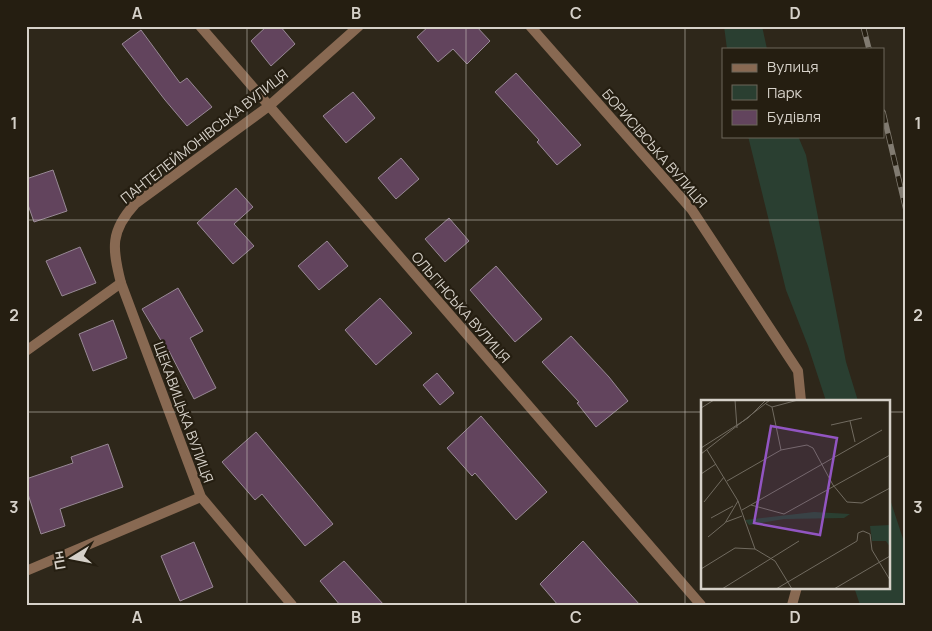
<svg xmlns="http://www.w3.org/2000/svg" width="932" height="631" font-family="Manrope,sans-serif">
	<rect width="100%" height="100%" fill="#2e271a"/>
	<path fill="#2a3f31" d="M724,26H762L767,49H727Z
		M748,136H798L806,155L846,362L858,401H826L808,346L786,290Z
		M888,493L906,548V605H860L854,587H888Z"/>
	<path fill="#62445d" stroke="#988995" d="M267,26H280L295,44L271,66L251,41Z
		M429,26H476L490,41L467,64L453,49L438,62L417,37Z
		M141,30L180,83L187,78L212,107L187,126L165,100L122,44Z
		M516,73L581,145L557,165L537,142L539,140L495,92Z
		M353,92L375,118L346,143L323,116Z
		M401,158L419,179L396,199L378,178Z
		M53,170L67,211L34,222L26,199V179Z
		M236,188L253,207L234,224L254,246L233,264L197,223Z
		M449,218L469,241L445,262L425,239Z
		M327,241L348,266L319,290L298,266Z
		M80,247L96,283L62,296L46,261Z
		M496,266L542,319L515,342L470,290Z
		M178,288L203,331L190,338L216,388L194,399L169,351L168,352L142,309Z
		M380,298L412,333L376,365L345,330Z
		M113,320L127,358L93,371L79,334Z
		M571,336L609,377L628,401L596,427L577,403L579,402L542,362Z
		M437,373L454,393L440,405L423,385Z
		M481,416L547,492L516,520L475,473L472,476L447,448Z
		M256,432L333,524L305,546L262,494L255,500L222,462Z
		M108,444L123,487L60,509L65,526L41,534L26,488V479L73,463L71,457Z
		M583,541L605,566L640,605H558L540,584Z
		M194,542L213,587L180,601L161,556Z
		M344,561L384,605H340L320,581Z"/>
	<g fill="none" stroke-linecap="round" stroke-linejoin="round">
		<path stroke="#886952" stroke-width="10" d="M26,351L121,283"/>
		<path stroke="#886952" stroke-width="10" d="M200,26L701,605
			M530,26L692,210L798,371L801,401
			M26,571L201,497
			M292,605L201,497L121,283C112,248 110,231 135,204L269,106L359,26
			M792,605L797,587"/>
		<defs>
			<path id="rail" d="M863,26L869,49
				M883,112L906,210"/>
		</defs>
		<use href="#rail" stroke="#817b71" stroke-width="5.5"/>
		<use href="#rail" stroke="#251e11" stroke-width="4" stroke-dasharray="11" stroke-linecap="butt"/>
	</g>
	<path fill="none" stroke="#d6d1c9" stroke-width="1" stroke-opacity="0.55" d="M247,26V605M466,26V605M685,26V605M26,220H906M26,412H702M888,412H906"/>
	<g text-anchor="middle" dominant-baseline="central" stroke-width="4.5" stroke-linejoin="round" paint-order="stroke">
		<g font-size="14" fill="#d6d1c9" stroke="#251e11">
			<text transform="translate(204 136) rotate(-38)">ПАНТЕЛЕЙМОНІВСЬКА ВУЛИЦЯ</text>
			<text transform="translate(655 148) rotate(49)">БОРИСІВСЬКА ВУЛИЦЯ</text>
			<text transform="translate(461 307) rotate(49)">ОЛЬГІНСЬКА ВУЛИЦЯ</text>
			<text transform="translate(184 412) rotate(70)">ЩЕКАВИЦЬКА ВУЛИЦЯ</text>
		</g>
	</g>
	<g transform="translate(701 400)">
		<rect width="189" height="189" fill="#2e271a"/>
		<path d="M113,112L149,114L143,118L83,119L48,125L44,120ZM189,125V147L185,141H171L169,126Z" fill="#2a3f31"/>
		<path fill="none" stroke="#716b60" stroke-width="1" d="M34,0L36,28M65,4L71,7L97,0M71,7L80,50M0,8L13,0M149,21L154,42M130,25L161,18M0,48L47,18L65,0M6,50L37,101L54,149L74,161L91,189M0,54L69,0M0,74L15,64M26,81L80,50L106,45L112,48L132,85L146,102L161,103L189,88M3,102L23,77M50,105L83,114L189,55M41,110L181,30M10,118L32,106M25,122L41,116M7,137L24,123L37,101M0,169L34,148L54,149M21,189L98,141M75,189L156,141L157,133L162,131L169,134L171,150L189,180M133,189L189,156"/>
		<path fill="#9255c2" fill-opacity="0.15" stroke="#9255c2" stroke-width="2.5" d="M70,26L136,38L119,135L53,123Z"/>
		<rect width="189" height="189" fill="none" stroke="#d6d1c9" stroke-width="2.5"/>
	</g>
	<rect width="932" height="631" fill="none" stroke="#251e11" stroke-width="55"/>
	<rect x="722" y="48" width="162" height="90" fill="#251e11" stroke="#6c665b"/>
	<rect x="732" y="64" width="25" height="8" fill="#886952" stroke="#6c665b"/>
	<text x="767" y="72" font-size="15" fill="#d6d1c9">Вулиця</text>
	<rect x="732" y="85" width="25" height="15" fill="#2a3f31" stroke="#6c665b"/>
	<text x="767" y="98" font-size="15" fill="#d6d1c9">Парк</text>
	<rect x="732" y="110" width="25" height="15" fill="#62445d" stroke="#6c665b"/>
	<text x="767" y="122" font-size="15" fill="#d6d1c9">Будівля</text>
	<g transform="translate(72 558) rotate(260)" stroke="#251e11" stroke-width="4" paint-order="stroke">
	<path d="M0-4L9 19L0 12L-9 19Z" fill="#d6d1c9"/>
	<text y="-8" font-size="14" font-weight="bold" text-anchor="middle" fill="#d6d1c9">Пн</text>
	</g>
	<rect x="28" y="28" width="876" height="576" fill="none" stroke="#d6d1c9" stroke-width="2"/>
	<g font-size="16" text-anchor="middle" font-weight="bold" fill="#d6d1c9">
		<text x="137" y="19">A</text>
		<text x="356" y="19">B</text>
		<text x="576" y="19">C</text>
		<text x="795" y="19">D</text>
		<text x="14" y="129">1</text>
		<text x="918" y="129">1</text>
		<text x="14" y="321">2</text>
		<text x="918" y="321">2</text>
		<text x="14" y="513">3</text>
		<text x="918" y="513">3</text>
		<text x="137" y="623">A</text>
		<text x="356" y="623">B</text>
		<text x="576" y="623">C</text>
		<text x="795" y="623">D</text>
	</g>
</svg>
